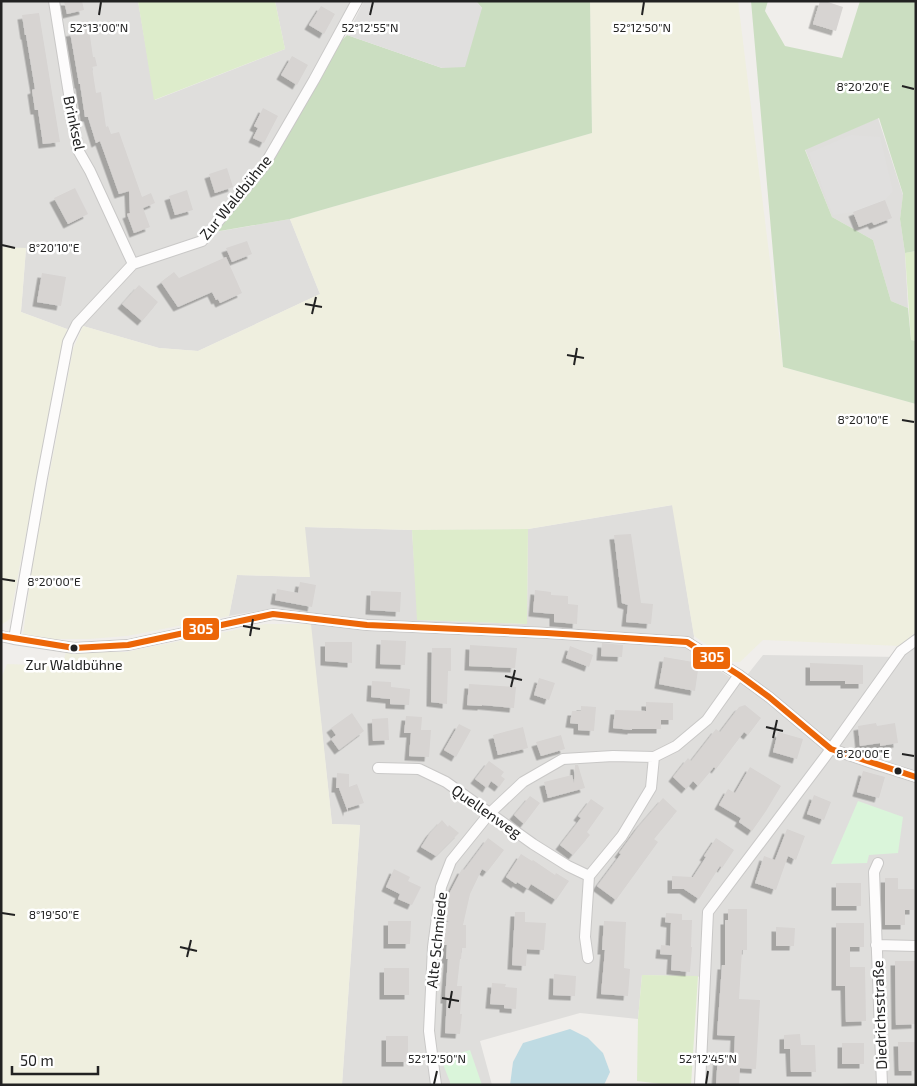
<svg xmlns="http://www.w3.org/2000/svg" width="917" height="1086" font-family="'Exo 2',sans-serif">
	<defs>
		<filter id="shadow"><feDropShadow dx="-4.5" dy="4.5" stdDeviation="0" flood-color="#0004"/></filter>
	</defs>
	<rect width="100%" height="100%" fill="#f0eeeb"/>
	<path fill="#dfdedc" d="M1,1H138L155,100L285,49L275,1H351L331,38L340,42L319,82L267,168L215,232L290,219L320,294L198,351L159,348L83,326L67,329L21,312L26,249L1,247Z
		M878,118L903,195L900,219L905,253L908,308L891,301L873,240L832,217L805,149Z
		M673,505L694,636L692,652L740,684L763,655L900,657V646L916,632V1085H861L838,1083L785,1085H704L709,977L642,975L638,1019L580,1013L480,1041L492,1085H342L360,825L332,824L309,612L275,608L229,616L237,575L309,577L304,527L412,530L418,620L527,624L528,529Z"/>
	<path fill="#efefdf" d="M590,1H738L783,367L916,404V632L900,646L763,640L740,662H732L694,636L672,505L528,529L412,530L305,527L310,577L237,575L229,616L127,636L89,639H54L23,635L32,566L73,349L83,326L159,348L198,351L320,294L290,219L592,133Z
		M1,247L26,248L21,312L67,329L20,565L10,619L1,625Z
		M265,624H311L332,824L360,825L342,1085L1,1084V678L7,664L62,666L66,652H126Z"/>
	<path fill="#ddeccb" d="M138,1H275L285,49L154,100Z
		M916,251V341L911,340L905,253Z
		M528,529L527,624L417,620L412,530Z
		M642,975L698,976L691,1085H670L637,1081L638,1019Z"/>
	<path fill="#cbdec1" d="M476,1H590L592,133L290,219L214,232L267,168L319,82L340,42L347,35L442,68L482,8Z
		M751,1H768L765,11L785,46L842,58L860,1H916V251L905,253L900,219L903,194L879,118L805,150L832,217L873,240L891,301L908,308L911,340L916,341V404L783,367Z"/>
	<path fill="#daf5da" d="M858,801L903,817L898,853L869,855L867,863L831,864Z
		M470,1050L482,1085H450V1082L441,1059Z"/>
	<path fill="#e0dfde" d="M364,1H476L482,8L465,67L442,68L347,35Z
		M851,135L880,137L893,191L885,200L853,212L833,215L809,153Z"/>
	<path fill="#bfdbe3" d="M570,1029L588,1038L603,1053L610,1072L604,1085H510L513,1062L523,1043Z"/>
	<path fill="#d7d4d2" filter="url(#shadow)" d="M64,1H82L84,10L67,14Z
		M820,1H825L843,7L836,31L813,24Z
		M321,6L335,14L324,34L309,25Z
		M39,13L60,142L43,144L38,110H35L32,90L35,89L26,35H25L22,15Z
		M89,29L93,57H95L97,66L92,67L96,93L101,92L106,127L108,126L111,134L119,132L142,197L151,193L155,203L143,208L150,227L134,233L127,214L130,213L129,191L119,194L100,141L96,143L88,117H85L80,84H79L70,32Z
		M292,56L308,65L297,85L281,75Z
		M263,108L278,116L264,143L253,138L258,128L254,126Z
		M227,168L233,187L215,193L209,174Z
		M75,188L88,214L68,224L54,198Z
		M187,190L193,210L175,215L169,196Z
		M885,200L892,218L874,225L872,222L859,227L853,212Z
		M247,241L252,254L232,262L226,248Z
		M226,257L242,293L220,303L218,299L216,300L212,292L178,307L161,282L174,272L179,278Z
		M42,273L66,277L61,306L37,302Z
		M139,285L158,302L142,321L122,304Z
		M631,534L641,603L653,604L651,624L626,622L628,605L622,603L614,535Z
		M300,582L316,585L312,607L275,600L277,589L298,593Z
		M535,590L551,592V595L568,596V604L578,605L577,624L554,622V614L533,612Z
		M371,591L401,592L400,612L370,610Z
		M381,640L406,641L405,665L380,664Z
		M325,642H352V663L325,661Z
		M602,643L623,645L622,657L601,656Z
		M470,645L517,648L515,668L469,666Z
		M570,646L593,655L589,667L566,658Z
		M432,648H451V671H448L447,704L431,702Z
		M664,657L699,663L695,691L659,684Z
		M810,663L863,665V684H845V681H810Z
		M539,678L555,683L549,700L534,695Z
		M372,681L391,682V687L410,689L409,705L390,704V699L371,697Z
		M469,684L516,687L514,708L482,705V706L467,705Z
		M646,702L673,703V720H661V729H632V730L613,728L615,710L646,711Z
		M745,705L761,718L748,735L744,732L716,769L714,767L698,786L693,781L686,789L673,777L688,758L691,761L716,729L720,732L739,707Z
		M581,706L596,707L594,731L578,730V724L570,723L572,711H581Z
		M352,713L364,731L339,750L331,739L336,735L331,728Z
		M406,716L422,717L421,730H431L429,757L409,756L411,733H404Z
		M388,718L389,740L373,741L372,719Z
		M876,723L877,726L895,723L898,743L880,746V743L860,746L858,726Z
		M459,724L471,730L456,757L444,750Z
		M523,727L528,748L498,755L493,735Z
		M778,732L803,739L797,759L773,752Z
		M561,735L565,749L541,756L536,742Z
		M489,761L504,772L501,776L505,779L499,787L491,781L487,788L475,779Z
		M575,765H578L585,788L548,798L544,782L572,775L574,783Z
		M750,767L781,786L766,811L752,831L739,822L741,818L719,805L728,789L735,793Z
		M863,771L885,777L879,798L857,792Z
		M337,773L349,774V787L357,784L364,803L348,808V812L339,788H336Z
		M814,795L831,802L824,820L807,814Z
		M530,796L540,803L524,824L514,815Z
		M663,798L677,811L654,839L658,842L616,900L597,886L621,854L619,853L638,827Z
		M591,799L604,808L587,832L590,835L573,855L560,845L581,818L578,816Z
		M442,820L448,827L449,825L459,833L436,856L421,847L430,833Z
		M787,829L805,836L796,860L788,856L776,890L755,883L764,856L775,860Z
		M488,838L504,850L487,872L482,869L470,894L463,925H466V948H462L461,959H460L457,986H462L460,1014H462L460,1034L445,1033L447,999H445L448,959H446L447,945H443L444,922H449L444,919V917L449,894L462,869L464,870Z
		M716,838L734,850L722,868L720,866L699,899L684,889H672V876L693,877L706,857L704,856Z
		M521,854L532,861L533,860L555,875L556,873L569,881L556,900L531,884L528,889L517,882L516,884L506,877Z
		M394,869L410,877L408,881L421,887L412,905L398,899L400,894L386,887Z
		M885,878H898V889H914V910H905V925H885Z
		M836,883H861V906H836Z
		M728,909H747V950H742L739,999L760,1000L756,1069L740,1068L739,1085L716,1084L718,1056H734L735,1036L717,1035L722,965H725V920H728Z
		M515,912H525V922L546,923L544,950L527,949L526,966L512,965Z
		M666,913L682,914V920H692L691,947H692L690,972L671,970L672,955L660,954L661,945L670,946L671,923L665,922Z
		M388,921H411L410,944H388Z
		M604,921L626,922L624,968L630,969L628,996L601,994L605,950H602Z
		M836,923H864V947H850V967H865L866,1021L846,1022L845,986H836Z
		M776,927L795,928L794,946H776Z
		M895,961H916V1024L896,1025Z
		M384,968H409V995H384Z
		M554,974L576,976L575,996L553,995Z
		M492,983L506,984L505,987L517,988L516,1009L504,1008V1005L490,1004Z
		M800,1034L801,1045H815L816,1072H791L790,1049H784V1035Z
		M386,1036H408V1062H386Z
		M898,1042H916V1071H899Z
		M842,1043H864V1064H842Z"/>
	<g fill="none" stroke-linecap="round" stroke-linejoin="round">
		<defs>
			<path id="street" d="M54,1L78,150L90,171L133,264
				M1,636L14,639L74,648L128,645L273,614L367,625L547,633L687,642L739,675L769,697L831,749L878,765L916,777
				M14,639L42,478L68,342L77,324L133,264L202,241L264,166L314,80L357,1
				M378,768L419,769L446,782L533,844L568,866L589,876
				M878,863L874,872L882,1085
				M876,945L916,946
				M588,958L585,937L589,876L622,836L651,788L654,757
				M436,1085L429,1031L433,947L441,887L451,861L489,814L523,782L563,759L613,756L654,757L676,746L707,720L739,675
				M700,1085L708,912L831,749L901,651L916,640"/>
		</defs>
		<use href="#street" stroke="#c9c8c7" stroke-width="12"/>
		<use href="#street" stroke="#fdfcfc" stroke-width="10"/>
		<defs>
			<path id="bus-1" d="M1,636L74,648L128,645L273,614L367,625L547,633L687,642L739,675L769,697L831,749L916,777"/>
		</defs>
		<use href="#bus-1" stroke="#fff" stroke-width="10"/>
		<use href="#bus-1" stroke="#ec6608" stroke-width="6"/>
	</g>
	<path fill="none" stroke="#222" stroke-width="2" d="M99,15L101,2M370,15L373,2M642,15L644,2M902,86L914,89M2,245L15,248M305,304L322,307M312,314L316,297M567,355L584,358M574,365L577,348M902,420L914,422M2,579L15,581M243,626L260,629M250,636L253,619M505,676L522,680M511,687L515,670M766,727L783,731M773,738L777,720M902,754L914,756M2,913L15,915M180,947L197,951M187,957L191,940M442,998L459,1001M449,1008L452,991M434,1084L437,1071M706,1084L708,1071"/>
	<g fill="#222" stroke="#fff" stroke-width="2">
		<circle cx="74" cy="648" r="4.5"/>
		<circle cx="898" cy="771" r="4.5"/>
	</g>
	<g text-anchor="middle" dominant-baseline="central" stroke-width="5" stroke-linejoin="round" paint-order="stroke">
		<g font-size="14" fill="#222" stroke="#fff">
			<text x="74" y="664">Zur Waldbühne</text>
		</g>
		<g font-size="15" fill="#222" stroke="#fff">
			<text transform="translate(75 123) rotate(78)">Brinksel</text>
			<text transform="translate(235 197) rotate(-51)">Zur Waldbühne</text>
			<text transform="translate(487 811) rotate(35)">Quellenweg</text>
			<text transform="translate(436 940) rotate(-84)">Alte Schmiede</text>
			<text transform="translate(879 1015) rotate(-92)">Diedrichsstraße</text>
		</g>
	</g>
	<g font-size="12" text-anchor="middle" fill="#222" stroke="#fff" stroke-width="5" stroke-linejoin="round" paint-order="stroke">
		<text x="99" y="32">52°13'00"N</text>
		<text x="370" y="32">52°12'55"N</text>
		<text x="642" y="32">52°12'50"N</text>
		<text x="863" y="91">8°20'20"E</text>
		<text x="54" y="252">8°20'10"E</text>
		<text x="863" y="424">8°20'10"E</text>
		<text x="54" y="586">8°20'00"E</text>
		<text x="863" y="758">8°20'00"E</text>
		<text x="54" y="919">8°19'50"E</text>
		<text x="437" y="1063">52°12'50"N</text>
		<text x="708" y="1063">52°12'45"N</text>
	</g>
	<g stroke="#fff" stroke-width="2">
		<rect x="182" y="617" width="38" height="24" rx="5" fill="#ec6608"/>
		<rect x="692" y="646" width="39" height="24" rx="5" fill="#ec6608"/>
	</g>
	<g font-size="14" text-anchor="middle" font-weight="bold" fill="#fff">
		<text x="201" y="634">305</text>
		<text x="712" y="662">305</text>
	</g>
	<rect width="917" height="1086" fill="none" stroke="#222222" stroke-width="5"/>
	<path d="M12 1066v8h86v-8" fill="none" stroke="#222222" stroke-width="2.5"/>
	<text x="20" y="1066" font-size="15" fill="#222222" stroke="#ffffff" stroke-width="4" paint-order="stroke">50 m</text>
</svg>
